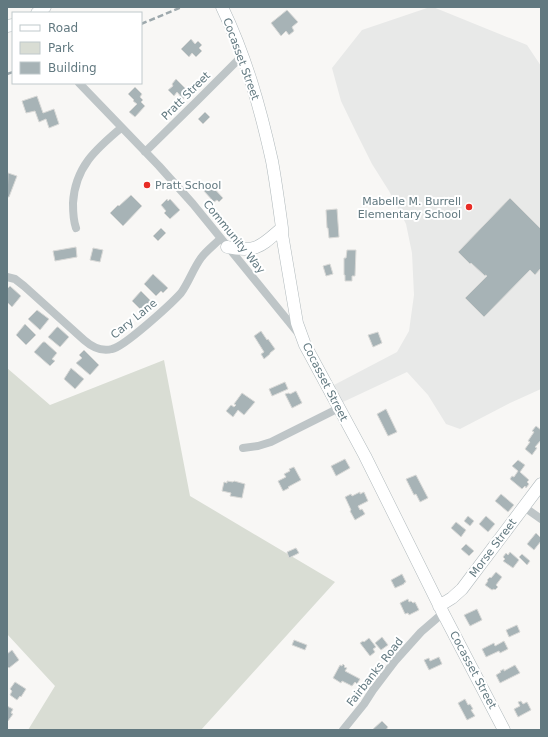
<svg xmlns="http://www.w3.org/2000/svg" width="548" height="737" font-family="'DejaVu Sans',sans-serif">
	<rect width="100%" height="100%" fill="#f8f7f5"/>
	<path fill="#e8e9e8" d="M430,7H433L527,45L541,66V389L510,403L460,429L446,424L428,395L407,372L343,402L334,385L397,352L409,331L414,295L412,253L406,224L389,191L372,164L356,132L341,101L332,68L362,30Z"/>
	<path fill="#d9ddd4" d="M164,360L190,496L335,582L201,730H28L55,686L7,634V368L50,405Z"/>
	<path fill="#a7b3b6" stroke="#d9d9d7" d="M287,10L298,22L292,27L294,31L289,35L286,31L281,36L271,23Z
		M191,39L195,44L198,41L202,45L199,48L202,51L196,57L192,53L189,57L181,49Z
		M176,79L189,92L183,99L177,92L174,96L168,90L173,86L172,84Z
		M135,87L142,94L140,97L143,100L141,102L145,106L135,117L129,112L137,104L133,101L134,100L128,94Z
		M37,96L43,113L54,109L59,124L49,128L46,119L39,122L35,111L26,113L22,101Z
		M205,112L210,117L203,124L198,119Z
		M8,173L17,176L9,197H7Z
		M210,184L223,198L219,202L217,200L214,202L203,190Z
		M131,195L142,206L123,226L110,213L118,205L119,206Z
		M510,198L541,229V268L535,275L530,270L484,317L465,298L487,276L485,275V276L471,263L470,264L458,252Z
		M167,199L168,201L170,199L180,210L170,219L164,213L166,211L161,205Z
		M337,209L339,237L329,238L328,228H327L326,210Z
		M161,228L166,233L158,241L153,236Z
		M76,247L77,257L55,261L53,251Z
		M93,248L103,250L100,262L90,260Z
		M347,250H356L355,276H352V281H345V275H344V258H346Z
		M330,264L333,274L326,276L323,266Z
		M153,274L168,288L163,293L161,291L156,296L144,284Z
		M10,286L21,296L12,307L7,302V289Z
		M141,291L152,302L143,312L132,301Z
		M37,310L49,319L40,330L28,319Z
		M25,324L36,335L26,345L16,335Z
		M57,327H58L69,337L60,347L48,337Z
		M261,331L267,340L268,339L275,349L270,353V354L264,359L261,354L264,352L254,336Z
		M378,332L382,343L373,347L368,335Z
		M43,342H45L57,353L52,359L55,361L50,366L34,352Z
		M84,350L99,365L90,375L76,363L82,358L79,355Z
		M71,368L84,379L75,389L64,379Z
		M285,382L288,389L272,396L269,389Z
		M296,391L302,403L292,408L285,394L289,393L290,394Z
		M242,393L255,402L244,415L238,410L233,417L226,411L231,405L234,407L236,405L234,404Z
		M386,409L397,432L388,436L377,414Z
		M536,426L541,430V440L535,447L537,448L532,455L525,449L530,442L528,441L534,432L532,431Z
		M345,459L350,468L336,476L331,466Z
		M518,460L525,465L520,472L529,480L527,482L529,484L526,488L525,486L522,489L510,479L512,476L514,477L518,471L512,466Z
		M294,467L301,480L288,487L289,488L283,491L278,481L286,477L284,474L290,471L289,469Z
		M416,475L428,498L420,502L416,494L414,495L406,479Z
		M227,481L233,482L234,481L245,484L242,498L230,496L231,493L222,491L224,482L227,483Z
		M360,492V494L364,492L368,501L358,506L360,510L362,509L365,514L355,520L350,511L351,510L345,497L351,494L352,496Z
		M501,494L514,505L508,512L495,501Z
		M468,516L474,521L470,526L464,521Z
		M486,516L495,524L488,532L479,524Z
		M456,522L466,530L461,537L451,528Z
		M536,533L541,538V541L534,550L527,544Z
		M466,544L474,551L469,556L461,549Z
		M296,548L299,553L289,558L287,552Z
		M510,552L519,560L513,568L503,561L505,559L503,557L506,553L508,555Z
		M522,554L530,561L527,565L519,557Z
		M496,572L502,577L496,585L498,587L495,590L494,589L492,590L485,585L488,581L487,580L490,577L491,578Z
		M402,574L406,582L404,583V584L395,588L391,580Z
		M408,599L409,602L411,601L413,603L415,602L419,610L409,615L408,613L405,614L400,603Z
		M477,609L482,620L470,626L464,615Z
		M517,625L520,632L509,637L506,630Z
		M382,637L388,645L381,650L375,643Z
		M369,638L376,647L373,649L375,652L370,656L360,643L363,641L364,642Z
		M294,640L307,645L305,650L292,645Z
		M504,641L508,649L500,653L499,651L486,657L482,649L494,643L495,646Z
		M12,650L19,660L9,668L7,666V654Z
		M439,657L442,664L429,670L424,660L429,658L430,661Z
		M343,664L345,666L344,667L347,668L345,671L360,679L357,684L355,682L352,686L342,681L341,683L333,678L340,665L342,666Z
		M515,665L520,673L500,683L496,675L501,672L500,671L504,669V671Z
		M15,682L26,689L21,697L20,696L17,700L10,695L12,691L10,689Z
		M465,699L468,705L470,704L473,709L471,710L475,716L467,720L458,703Z
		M521,701L523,704L527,702L531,710L518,717L514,709L520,706L518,702Z
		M7,706L13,709L11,713L13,714L8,721L7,720Z
		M382,721L388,727L386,730H372Z"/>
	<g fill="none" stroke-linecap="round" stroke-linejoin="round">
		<defs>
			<path id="secondary" d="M222,7C246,57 260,107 272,161C276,183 279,206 282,228V234L297,323L305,345L365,456L443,613L504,730
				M37,13L45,7
				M7,26L13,25
				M227,247C257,253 261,246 282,228
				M439,606L452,598L462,589L541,484"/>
		</defs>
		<use href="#secondary" stroke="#b0b9bc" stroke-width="13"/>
		<path stroke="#bec5c7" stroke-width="8" d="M79,83L159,166L193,204L298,333
			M145,152L196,102L242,56
			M76,228C73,220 73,211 73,203C75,167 96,149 121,128
			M7,277L15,279L24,286L84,340C92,347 101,352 112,349C124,347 171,304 181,293C189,282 193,269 201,258C206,251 214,245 220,239
			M243,448L258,446L271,442L339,408
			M524,507L541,519
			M343,730L364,704L373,690L395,661L421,632L443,613"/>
		<use href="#secondary" stroke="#fff" stroke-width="12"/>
		<path stroke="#9da8ac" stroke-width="2.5" stroke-dasharray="6 3" stroke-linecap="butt" d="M141,24L182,7
			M7,74L13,72"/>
	</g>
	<g fill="#e82c25" stroke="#fff" stroke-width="1.5">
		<circle cx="147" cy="185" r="4"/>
		<circle cx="469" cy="207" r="4"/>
	</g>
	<g text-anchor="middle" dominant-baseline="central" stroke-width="4" stroke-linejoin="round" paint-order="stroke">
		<g font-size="11" fill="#627980" stroke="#fff">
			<text transform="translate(241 59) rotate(70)">Cocasset Street</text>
			<text transform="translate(186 96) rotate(-45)">Pratt Street</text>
			<text transform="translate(234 237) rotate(51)">Community Way</text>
			<text transform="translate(134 319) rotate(-39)">Cary Lane</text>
			<text transform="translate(325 382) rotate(63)">Cocasset Street</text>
			<text transform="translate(493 548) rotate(-53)">Morse Street</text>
			<text transform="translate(473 670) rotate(62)">Cocasset Street</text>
			<text transform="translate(375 672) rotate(-52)">Fairbanks Road</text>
		</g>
		<g font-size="11" fill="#627980" stroke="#fff" text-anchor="start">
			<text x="155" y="185">Pratt School</text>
			<text x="461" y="201" text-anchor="end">Mabelle M. Burrell<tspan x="461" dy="13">Elementary School</tspan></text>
		</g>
	</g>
	<rect width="548" height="737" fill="none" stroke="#627980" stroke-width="16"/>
	<rect x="12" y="12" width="130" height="72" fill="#ffffff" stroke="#c0c9cc"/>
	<rect x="20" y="25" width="20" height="6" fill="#ffffff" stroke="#c0c9cc"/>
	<text x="48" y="32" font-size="12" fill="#627980">Road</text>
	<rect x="20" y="42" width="20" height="12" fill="#d9ddd4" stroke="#c0c9cc"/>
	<text x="48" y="52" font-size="12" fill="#627980">Park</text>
	<rect x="20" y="62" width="20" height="12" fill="#a7b3b6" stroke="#c0c9cc"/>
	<text x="48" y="72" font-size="12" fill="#627980">Building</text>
</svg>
